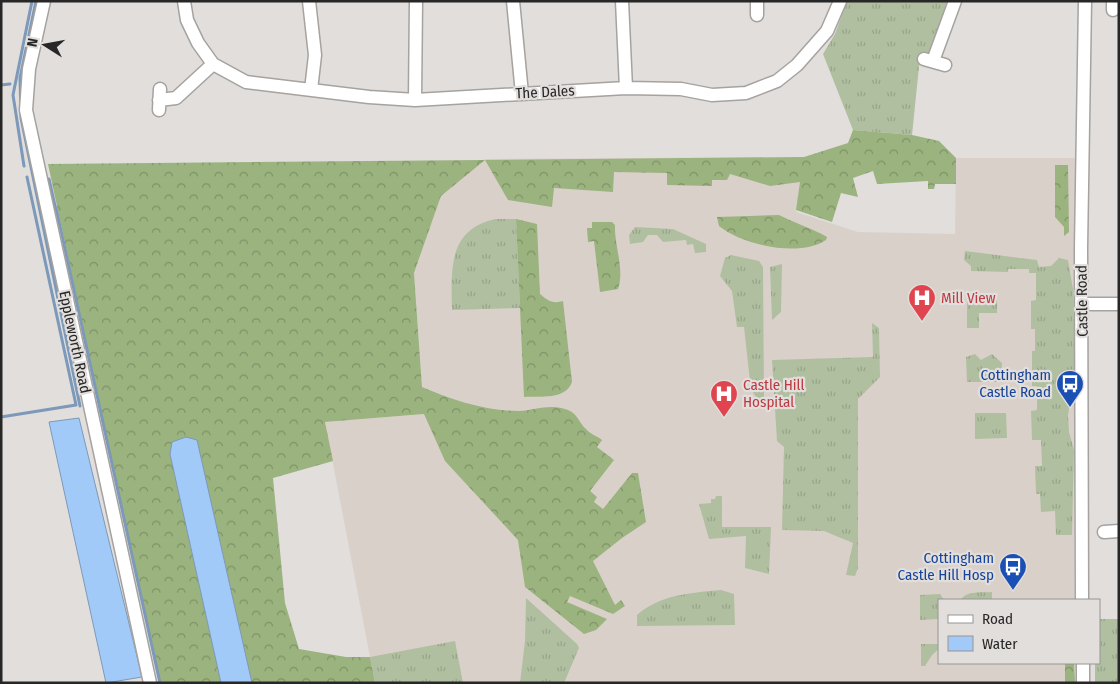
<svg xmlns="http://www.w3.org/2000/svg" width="1120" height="684" font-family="'Fira Sans Condensed',sans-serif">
	<defs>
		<pattern id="grass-tufts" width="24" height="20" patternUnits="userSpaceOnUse" patternTransform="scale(1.25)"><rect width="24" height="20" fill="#b0bf9f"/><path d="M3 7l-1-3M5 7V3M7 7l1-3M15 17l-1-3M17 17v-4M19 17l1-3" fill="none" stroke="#97a489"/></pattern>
		<pattern id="forest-crowns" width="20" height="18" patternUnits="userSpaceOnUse" patternTransform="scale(1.25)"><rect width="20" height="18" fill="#9bb37e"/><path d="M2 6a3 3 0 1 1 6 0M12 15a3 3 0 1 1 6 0" fill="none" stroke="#7e9267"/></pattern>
	</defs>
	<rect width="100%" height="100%" fill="#e1dedc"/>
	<path fill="#dad0ca" d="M804,157L796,212L858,232L955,234L956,158H1075L1074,600H939V663H1075L1076,683H375L325,422L424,414L414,273L441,196L485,159Z"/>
	<path fill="url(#grass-tufts)" d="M847,1H947L932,51L920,57L912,135L853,130L823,54L835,34Z
		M495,219H516L520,308L452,310C451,269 448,230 495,219Z
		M635,227L673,229L706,244V252L695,253L693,244L687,245L686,240L663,242L657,235H648L643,242L630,244L629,235Z
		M965,251L1037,260L1039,267L1051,266L1059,258L1068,260L1073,289L1075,364L1068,416L1069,432L1074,450L1072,535H1056L1055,511L1041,512L1040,494H1036L1035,466H1042L1041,440H1032L1031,411L1037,410V386H1032V351H1035V329H1031V301L1036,300V273H1029V269H1008V272L971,271V266L964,260Z
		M731,255L759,261L763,267L764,402H760L751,390L744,327H737L732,291L720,276L725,258Z
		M782,264L781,312L772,320L770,267Z
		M997,300V313H979V328H967V301Z
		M872,323L879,328L880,377L858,399V568L855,576L846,575L853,543L824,531L782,530L784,447L777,441L772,360L873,357Z
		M975,354L981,360L992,354L1002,363L1001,378L996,382H967L966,357Z
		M975,413H1006L1007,438L975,439Z
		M716,496H722V527H771L769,574L745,568L746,536L709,539L699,504L711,503V499H715Z
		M721,590L734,594L735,625L637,626V615C661,594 691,593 721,590Z
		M992,592V600H961C966,590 982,593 992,592Z
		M940,594L944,600H939V619L920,620V595Z
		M526,598L577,644L579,648L564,683H520L525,641Z
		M1099,619H1119V683H1095V663H1099Z
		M455,641L463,683H375L370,657Z
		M921,644H939V649L932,655L925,666H921Z"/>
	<path fill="url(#forest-crowns)" d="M853,130L912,135L939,141L956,158V184H935L934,189H928V181L877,184L873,171L853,178L858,197L841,193L832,222L796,210L800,182L770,186L730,174L727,180H712V186L667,185V173L614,172L613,192L554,188L552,207L508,200L485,160L441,196L414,273L422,387C452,400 486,411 519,411C535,410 552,403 568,410C578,414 579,423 586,429C590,434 597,436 602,440L597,447L614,460L590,491L597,497L594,502L603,509L632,473H638L646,522L622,538L593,561L615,605L621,600L625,606L613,614L570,596L567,602L607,619L596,630L584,634L525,587L518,540L445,461L424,414L325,422L333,461L273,478L285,603L299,649L346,657H370L375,683H159L48,164L804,157L848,143Z
		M1055,165H1068L1069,232L1064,236V227L1055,217Z
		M779,215C794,223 812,228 827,237L826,240C800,258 742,245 719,226L717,217Z
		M516,219L537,224L540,294C548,301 553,304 563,301L572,382C566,400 540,396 524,397Z
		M592,222H612L615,225C614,245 625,270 618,289L600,292L594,241L588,242L587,228H592Z
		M1065,663H1074L1075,683H1065Z"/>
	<path fill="#a2caf8" stroke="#7d99b9" d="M79,418L142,677L106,683L49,422Z
		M186,437L197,440L252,683H221L170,454L172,442Z"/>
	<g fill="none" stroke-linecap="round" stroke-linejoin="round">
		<path stroke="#7d99b9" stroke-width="3" d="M36,1L20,78L21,118L80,406
			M1,85L10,84
			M24,166L13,95L32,1
			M49,179L56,210
			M56,208L160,683
			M1,417L76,405L27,177"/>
		<defs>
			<path id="minor" d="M44,1L29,69L26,110L150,683
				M184,1L187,20L198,43L213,64L246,82L369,97L415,100L626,88L681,89L712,95L746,93L777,81L797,65L827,31L840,1
				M309,1L315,55L311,90
				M513,1L522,94
				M622,1L626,88
				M757,1V15
				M1113,10V1
				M924,59L945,65
				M933,61L955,1
				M159,100L176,98L213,64
				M415,100L416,1
				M159,110L160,89
				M1082,304H1119
				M1104,532L1119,531
				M1082,600L1081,248L1085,1
				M1083,663V683"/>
		</defs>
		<use href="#minor" stroke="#a5a2a0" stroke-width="15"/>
		<use href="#minor" stroke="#fff" stroke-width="12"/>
	</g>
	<defs>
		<symbol id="hospital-pin" viewBox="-11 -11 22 30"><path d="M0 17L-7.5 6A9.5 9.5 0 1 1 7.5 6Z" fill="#e0444e" stroke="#e1dedc"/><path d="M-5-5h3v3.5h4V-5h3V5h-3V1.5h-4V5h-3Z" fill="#fff"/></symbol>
		<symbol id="bus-pin" viewBox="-11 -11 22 30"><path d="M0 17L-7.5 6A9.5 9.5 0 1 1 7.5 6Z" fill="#1a4fb4" stroke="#e1dedc"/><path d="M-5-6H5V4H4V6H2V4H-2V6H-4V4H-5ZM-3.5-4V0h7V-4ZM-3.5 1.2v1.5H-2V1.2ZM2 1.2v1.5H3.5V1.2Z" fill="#fff"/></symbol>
	</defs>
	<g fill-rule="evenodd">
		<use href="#hospital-pin" x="906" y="282" width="32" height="43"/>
		<use href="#bus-pin" x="1054" y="368" width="32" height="43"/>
		<use href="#hospital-pin" x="708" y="378" width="32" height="43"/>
		<use href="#bus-pin" x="997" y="551" width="32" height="43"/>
	</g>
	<g text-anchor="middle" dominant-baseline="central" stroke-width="4.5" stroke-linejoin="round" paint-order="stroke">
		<g font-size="15" fill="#282727" stroke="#e1dedc">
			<text transform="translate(545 92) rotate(-3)">The Dales</text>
			<text transform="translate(1082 301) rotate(-91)">Castle Road</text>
			<text transform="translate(75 342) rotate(78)">Eppleworth Road</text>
		</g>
		<g font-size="15" fill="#be3a42" stroke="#e1dedc" text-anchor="start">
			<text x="941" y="298">Mill View</text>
			<text x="743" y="385">Castle Hill<tspan x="743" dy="17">Hospital</tspan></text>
		</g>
		<g font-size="15" fill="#164399" stroke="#e1dedc" text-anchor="end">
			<text x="1051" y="375">Cottingham<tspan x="1051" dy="17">Castle Road</tspan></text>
			<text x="994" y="558">Cottingham<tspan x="994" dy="17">Castle Hill Hosp</tspan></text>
		</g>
	</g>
	<rect width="1120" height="684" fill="none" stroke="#282727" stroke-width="5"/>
	<rect x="938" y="599" width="162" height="65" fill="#e1dedc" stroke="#979594"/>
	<rect x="948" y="615" width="25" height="8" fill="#ffffff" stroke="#979594"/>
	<text x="982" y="624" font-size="15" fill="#282727">Road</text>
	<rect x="948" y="636" width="25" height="15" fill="#a2caf8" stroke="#979594"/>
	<text x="982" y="649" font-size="15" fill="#282727">Water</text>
	<g transform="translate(45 45) rotate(281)" stroke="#e1dedc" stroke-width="4" paint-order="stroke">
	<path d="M0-4L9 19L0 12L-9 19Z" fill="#282727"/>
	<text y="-8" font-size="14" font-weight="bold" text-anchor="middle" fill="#282727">N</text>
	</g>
</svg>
